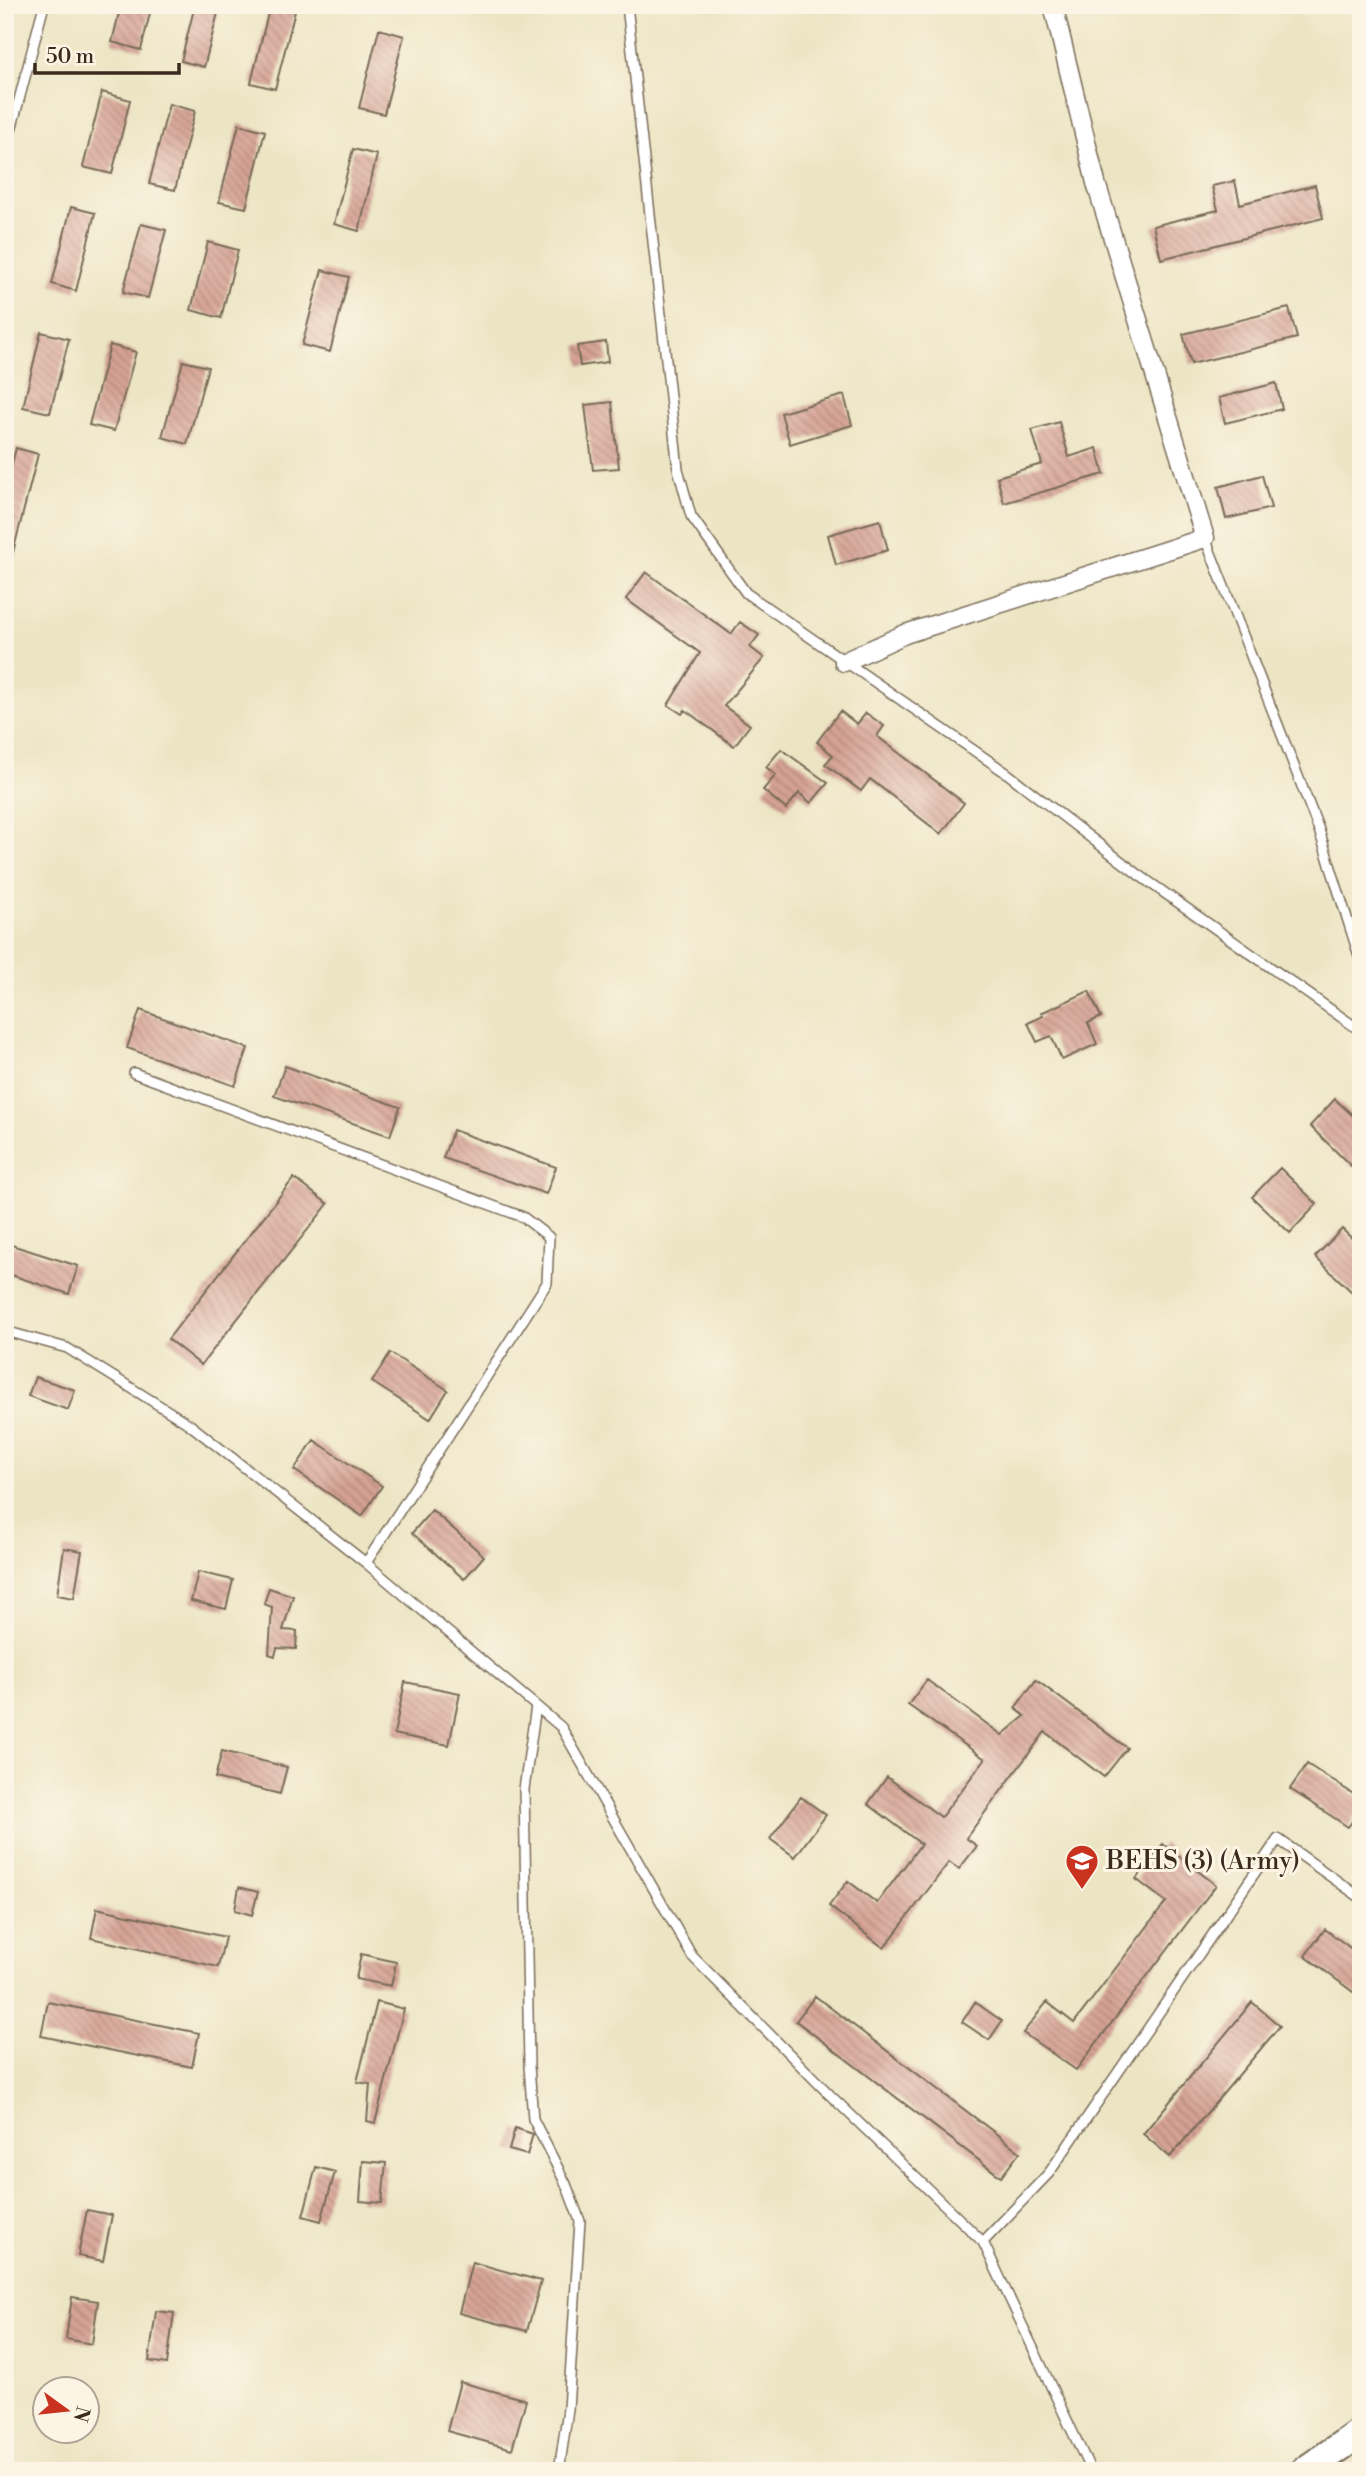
<svg xmlns="http://www.w3.org/2000/svg" width="1366" height="2476" font-family="'Libre Bodoni',serif">
	<defs>
		<pattern id="building-back-hatch" width="6" height="6" patternUnits="userSpaceOnUse" patternTransform="scale(1.75)"><rect width="6" height="6" fill="#d6a295"/><path d="M-1 5l2 2M0 0l6 6M5-1l2 2" fill="none" stroke="#af8479"/></pattern>
	</defs>
	<rect width="100%" height="100%" fill="#fcf5e5"/>
	<filter id="ink" filterUnits="userSpaceOnUse"><feTurbulence type="fractalNoise" baseFrequency=".0143" numOctaves="2"/><feDisplacementMap in="SourceGraphic" scale="14" xChannelSelector="R" yChannelSelector="G"/><feConvolveMatrix kernelMatrix="1 2 1 2 8 2 1 2 1" color-interpolation-filters="sRGB"/></filter>
	<filter id="wash" filterUnits="userSpaceOnUse"><feTurbulence type="fractalNoise" baseFrequency=".00686" numOctaves="4" result="noise"/><feDisplacementMap in="SourceGraphic" scale="28" xChannelSelector="R" yChannelSelector="G"/><feGaussianBlur stdDeviation="1.57" result="paint"/><feColorMatrix in="noise" values="0 0 0 0 0 0 0 0 0 0 0 0 0 0 0 0 0 1.4 0 .05"/><feComposite in="paint" operator="in"/></filter>
	<g filter="url(#wash)">
		<rect width="100%" height="100%" fill="#ece5c4"/>
		<g id="blocks">
			<path fill="url(#building-back-hatch)" d="M121,5H152L141,50L112,42Z
				M195,5H220L204,67L181,61Z
				M270,5L295,11L275,89L251,83Z
				M379,29L404,36L384,114L359,108Z
				M102,92L130,100L112,174L83,167Z
				M169,104L195,111L175,190L149,184Z
				M239,124L265,131L246,208L219,202Z
				M353,149L377,155L359,231L334,224Z
				M1235,181L1240,204L1315,185L1323,218L1161,259L1153,226L1218,210L1212,186Z
				M71,207L95,213L76,291L52,284Z
				M141,224L166,230L148,298L123,292Z
				M208,242L238,250L221,318L191,310Z
				M322,270L349,277L330,352L302,345Z
				M1289,308L1297,338L1191,364L1183,334Z
				M41,332L69,339L50,413L23,407Z
				M606,342L608,362L580,366L577,346Z
				M110,345L136,352L114,431L89,425Z
				M183,361L208,367L187,444L162,437Z
				M1276,383L1282,409L1225,423L1219,398Z
				M844,395L852,425L790,444L781,413Z
				M612,402L619,468L593,470L585,405Z
				M1059,422L1069,457L1097,448L1104,474L1004,503L997,477L1042,464L1032,430Z
				M16,448L38,454L11,560L5,559V491Z
				M1262,475L1271,508L1226,519L1218,487Z
				M880,520L888,550L836,565L828,535Z
				M646,572L731,634L740,622L759,635L750,647L764,658L724,706L750,725L734,746L685,710L682,714L668,705L700,653L626,599Z
				M840,711L857,724L866,713L884,726L877,736L964,803L941,834L870,779L861,791L825,764L833,755L817,742Z
				M781,749L828,783L811,803L799,793L786,809L763,790L776,775L766,767Z
				M1089,991L1101,1017L1088,1023L1097,1044L1062,1060L1051,1036L1037,1042L1028,1023L1043,1016L1041,1013Z
				M140,1010L248,1048L235,1086L127,1048Z
				M285,1066L400,1107L390,1136L274,1096Z
				M1335,1099L1361,1123V1156L1351,1166L1310,1126Z
				M453,1130L556,1167L546,1194L443,1158Z
				M1280,1168L1317,1204L1290,1233L1252,1197Z
				M294,1178L328,1204L201,1365L168,1339Z
				M1342,1229L1361,1247V1285L1353,1293L1315,1257Z
				M5,1243L78,1266L69,1294L5,1273Z
				M390,1353L448,1390L430,1419L372,1382Z
				M35,1377L75,1390L68,1410L28,1396Z
				M314,1440L382,1486L362,1516L294,1470Z
				M432,1510L484,1556L464,1579L412,1533Z
				M64,1548L82,1551L74,1598L57,1595Z
				M198,1572L233,1580L226,1609L191,1601Z
				M269,1588L293,1596L283,1630L297,1631L296,1649L277,1648L275,1656L269,1654L272,1607L264,1604Z
				M927,1680L1002,1735L1025,1716L1015,1708L1036,1680L1127,1748L1104,1777L1045,1732L966,1838L977,1846L959,1869L949,1862L884,1948L829,1906L848,1881L877,1903L921,1844L868,1804L887,1777L941,1817L985,1759L908,1705Z
				M405,1682L460,1693L449,1745L394,1734Z
				M222,1751L287,1767L280,1794L215,1778Z
				M1307,1764L1361,1799V1809L1348,1827L1290,1789Z
				M801,1797L826,1815L795,1857L770,1839Z
				M1163,1844L1216,1885L1076,2070L1023,2033L1047,2002L1074,2023L1166,1902L1136,1879Z
				M239,1887L258,1892L252,1915L235,1910Z
				M97,1908L225,1937L218,1967L91,1938Z
				M1325,1929L1361,1956V1998L1305,1956Z
				M361,1954L396,1962L391,1986L356,1979Z
				M815,1996L1020,2152L1001,2177L796,2021Z
				M48,2002L199,2033L192,2067L41,2036Z
				M377,2002L404,2009L375,2123L367,2121L370,2084L357,2082Z
				M975,2002L1002,2021L989,2040L962,2022Z
				M1252,2002L1280,2026L1170,2157L1143,2134Z
				M515,2128L533,2134L527,2155L509,2150Z
				M363,2161L386,2163L382,2203L360,2201Z
				M316,2167L335,2172L321,2221L303,2216Z
				M87,2210L112,2215L103,2261L78,2256Z
				M472,2262L541,2281L527,2331L459,2313Z
				M72,2297L98,2301L92,2344L66,2339Z
				M156,2311L174,2313L167,2364L149,2361Z
				M460,2382L526,2400L512,2449L447,2431Z"/>
		</g>
	</g>
	<g filter="url(#ink)">
		<use href="#blocks" fill-opacity="0" stroke="#796b58" stroke-width="2"/>
		<g fill="none" stroke-linecap="round" stroke-linejoin="round">
			<defs>
				<path id="service" d="M627,5L678,469L691,516L746,593L1008,774L1139,875L1361,1031
					M5,153L44,5
					M1205,538L1319,830L1361,962
					M134,1073L523,1217L549,1237L547,1283L366,1563
					M5,1331L67,1348L189,1424L366,1563L561,1727L692,1956L829,2094L983,2242L1091,2471
					M536,1706L524,1789L529,2066L533,2119L566,2184L580,2221L568,2409L559,2471
					M983,2242L1049,2173L1278,1839L1361,1898"/>
				<path id="minor" d="M844,662L905,634L1205,538L1096,183L1053,5"/>
				<path id="trunk" d="M1305,2471L1361,2432"/>
			</defs>
			<use href="#service" stroke="#796b58" stroke-width="12"/>
			<use href="#minor" stroke="#796b58" stroke-width="21"/>
			<use href="#trunk" stroke="#796b58" stroke-width="32"/>
			<use href="#service" stroke="#fff" stroke-width="9"/>
			<use href="#minor" stroke="#fff" stroke-width="18"/>
			<use href="#trunk" stroke="#fff" stroke-width="28"/>
		</g>
	</g>
	<defs>
		<symbol id="school-pin" viewBox="-11 -11 22 30"><path d="M0 17L-7.5 6A9.5 9.5 0 1 1 7.5 6Z" fill="#c8321e" stroke="#fcf5e5"/><path d="M0-5L7-2L0 1L-7-2ZM-4 1L0 2.5L4 1V4Q0 6-4 4Z" fill="#fff"/></symbol>
	</defs>
	<g fill-rule="evenodd">
		<use href="#school-pin" x="1063" y="1842" width="38" height="52"/>
	</g>
	<g text-anchor="middle" dominant-baseline="central" stroke-width="6" stroke-linejoin="round" paint-order="stroke">
		<g font-size="26" fill="#3b2a1e" stroke="#fcf5e5" text-anchor="start">
			<text x="1106" y="1861">BEHS (3) (Army)</text>
		</g>
	</g>
	<rect width="1366" height="2476" fill="none" stroke="#fcf5e5" stroke-width="28"/>
	<g transform="translate(66 2410) rotate(105)"><circle r="33" fill="#fcf5e5" stroke="#afa495" stroke-width="2"/>
	<path d="M0-5L12 26L0 18L-12 26Z" fill="#c8321e"/>
	<text y="-10" font-size="19" font-weight="bold" text-anchor="middle" fill="#3b2a1e">N</text>
	</g>
	<path d="M35 63v10h144v-10" fill="none" stroke="#3b2a1e" stroke-width="3.5"/>
	<text x="46" y="63" font-size="21" fill="#3b2a1e" stroke="#fcf5e5" stroke-width="5" paint-order="stroke">50 m</text>
</svg>
